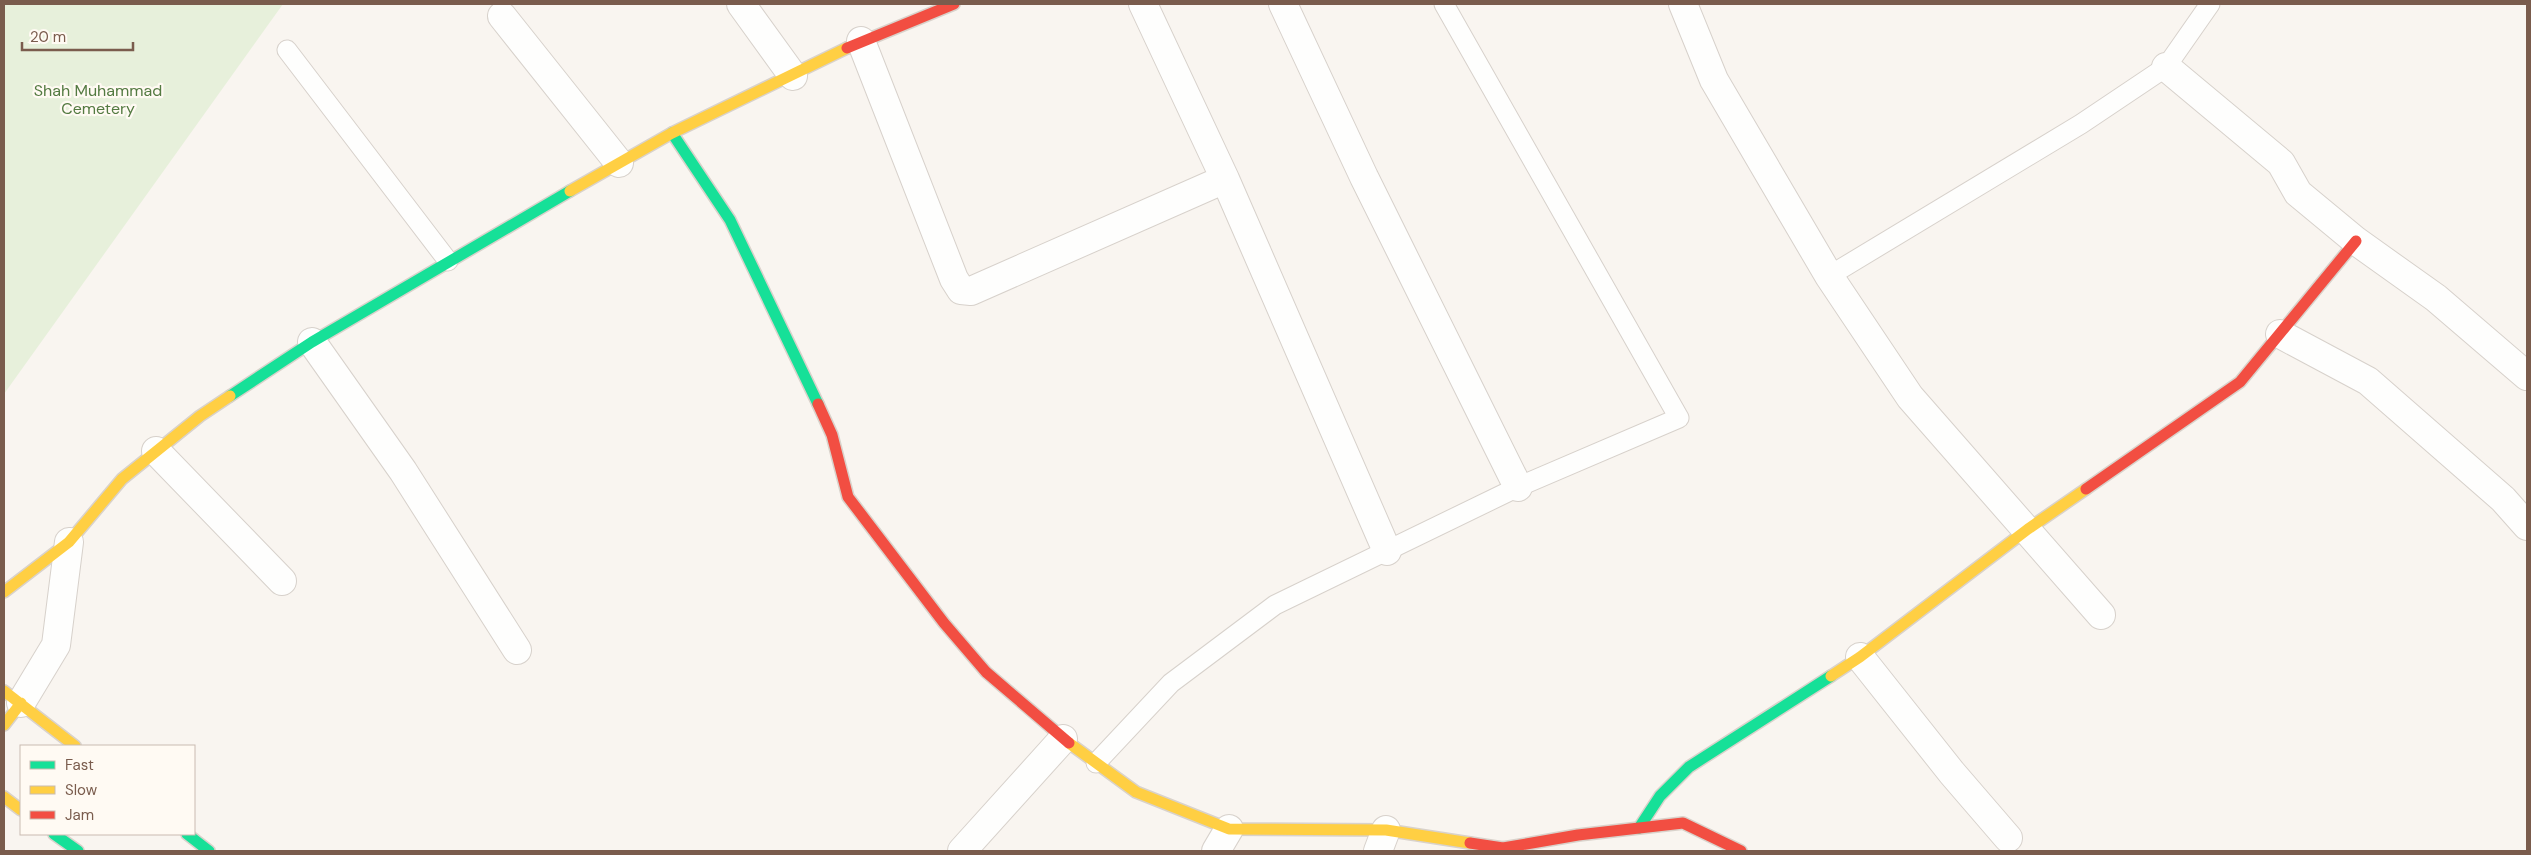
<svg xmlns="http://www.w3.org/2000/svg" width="2531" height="855" font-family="'DM Sans',sans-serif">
	<rect width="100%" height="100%" fill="#f9f5f0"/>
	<path fill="#e7f0db" d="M4,4H283L4,394Z"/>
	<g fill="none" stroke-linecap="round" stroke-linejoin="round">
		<defs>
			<path id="lane" d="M287,50L448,261
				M1829,276L2081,124L2166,67L2210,4
				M1096,763L1171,683L1275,605L1518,487L1679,418L1444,4"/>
			<path id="street" d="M741,4L793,76
				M1143,4L1225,179L1387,551
				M1283,4L1364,177L1518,487
				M1683,4L1714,80L1829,276L1910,397L2101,615
				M502,16L619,163
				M861,41L954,279L961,290L971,291L1225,179
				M2166,67L2281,163L2298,193L2356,241L2436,298L2527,376
				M2280,334L2368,381L2503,499L2527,526
				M312,342L403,471L517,650
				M156,451L282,581
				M1860,657L1952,773L2008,838
				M21,703L56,645L69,542
				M962,851L1063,739
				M1216,851L1229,829
				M1378,851L1386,830"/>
			<path id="fast" d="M672,133L730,220L818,404
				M230,396L312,342L570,191
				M1639,828L1660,796L1689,767L1831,676
				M54,834L78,851
				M187,834L209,851"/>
			<path id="slow" d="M570,191L672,133L847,48
				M4,592L69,542L122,479L200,416L230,396
				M1831,676L1860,657L2028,529L2086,489
				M4,691L75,746
				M4,725L21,703
				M1069,743L1136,792L1229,829L1386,830L1470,843
				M4,797L21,810"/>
			<path id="jam" d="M847,48L954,4
				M818,404L832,435L848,497L944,623L986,672L1069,743
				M2086,489L2240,382L2356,241
				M1470,843L1503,848L1578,835L1683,823L1741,851"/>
		</defs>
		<use href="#lane" stroke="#d7d1cb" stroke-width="21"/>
		<use href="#street" stroke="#d7d1cb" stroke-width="30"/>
		<use href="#fast" stroke="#d9d2cb" stroke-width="14"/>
		<use href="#slow" stroke="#d9d2cb" stroke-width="14"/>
		<use href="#jam" stroke="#d9d2cb" stroke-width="14"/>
		<use href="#lane" stroke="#fefefd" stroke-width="19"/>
		<use href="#street" stroke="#fefefd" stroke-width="28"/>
		<use href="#fast" stroke="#16e098" stroke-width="11"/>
		<use href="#slow" stroke="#ffcf43" stroke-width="11"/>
		<use href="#jam" stroke="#f24e42" stroke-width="11"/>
	</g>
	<g text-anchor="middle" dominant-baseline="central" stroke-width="4.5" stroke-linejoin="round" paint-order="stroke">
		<g font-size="16" fill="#537a41" stroke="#fffaf3">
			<text x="98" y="90">Shah Muhammad<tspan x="98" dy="18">Cemetery</tspan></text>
		</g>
	</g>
	<rect width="2531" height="855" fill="none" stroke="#7a5c4d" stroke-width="10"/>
	<rect x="20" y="745" width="175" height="90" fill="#fffaf3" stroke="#cabbb1"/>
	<rect x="30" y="761" width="25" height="8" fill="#16e098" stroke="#cabbb1"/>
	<text x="65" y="770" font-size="15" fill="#7a5c4d">Fast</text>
	<rect x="30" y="786" width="25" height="8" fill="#ffcf43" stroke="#cabbb1"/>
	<text x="65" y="795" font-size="15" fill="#7a5c4d">Slow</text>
	<rect x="30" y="811" width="25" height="8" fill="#f24e42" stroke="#cabbb1"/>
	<text x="65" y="820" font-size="15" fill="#7a5c4d">Jam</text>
	<path d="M22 42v8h111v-8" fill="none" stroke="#7a5c4d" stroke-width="2.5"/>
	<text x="30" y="42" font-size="15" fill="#7a5c4d" stroke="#fffaf3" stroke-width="4" paint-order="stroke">20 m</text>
</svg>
